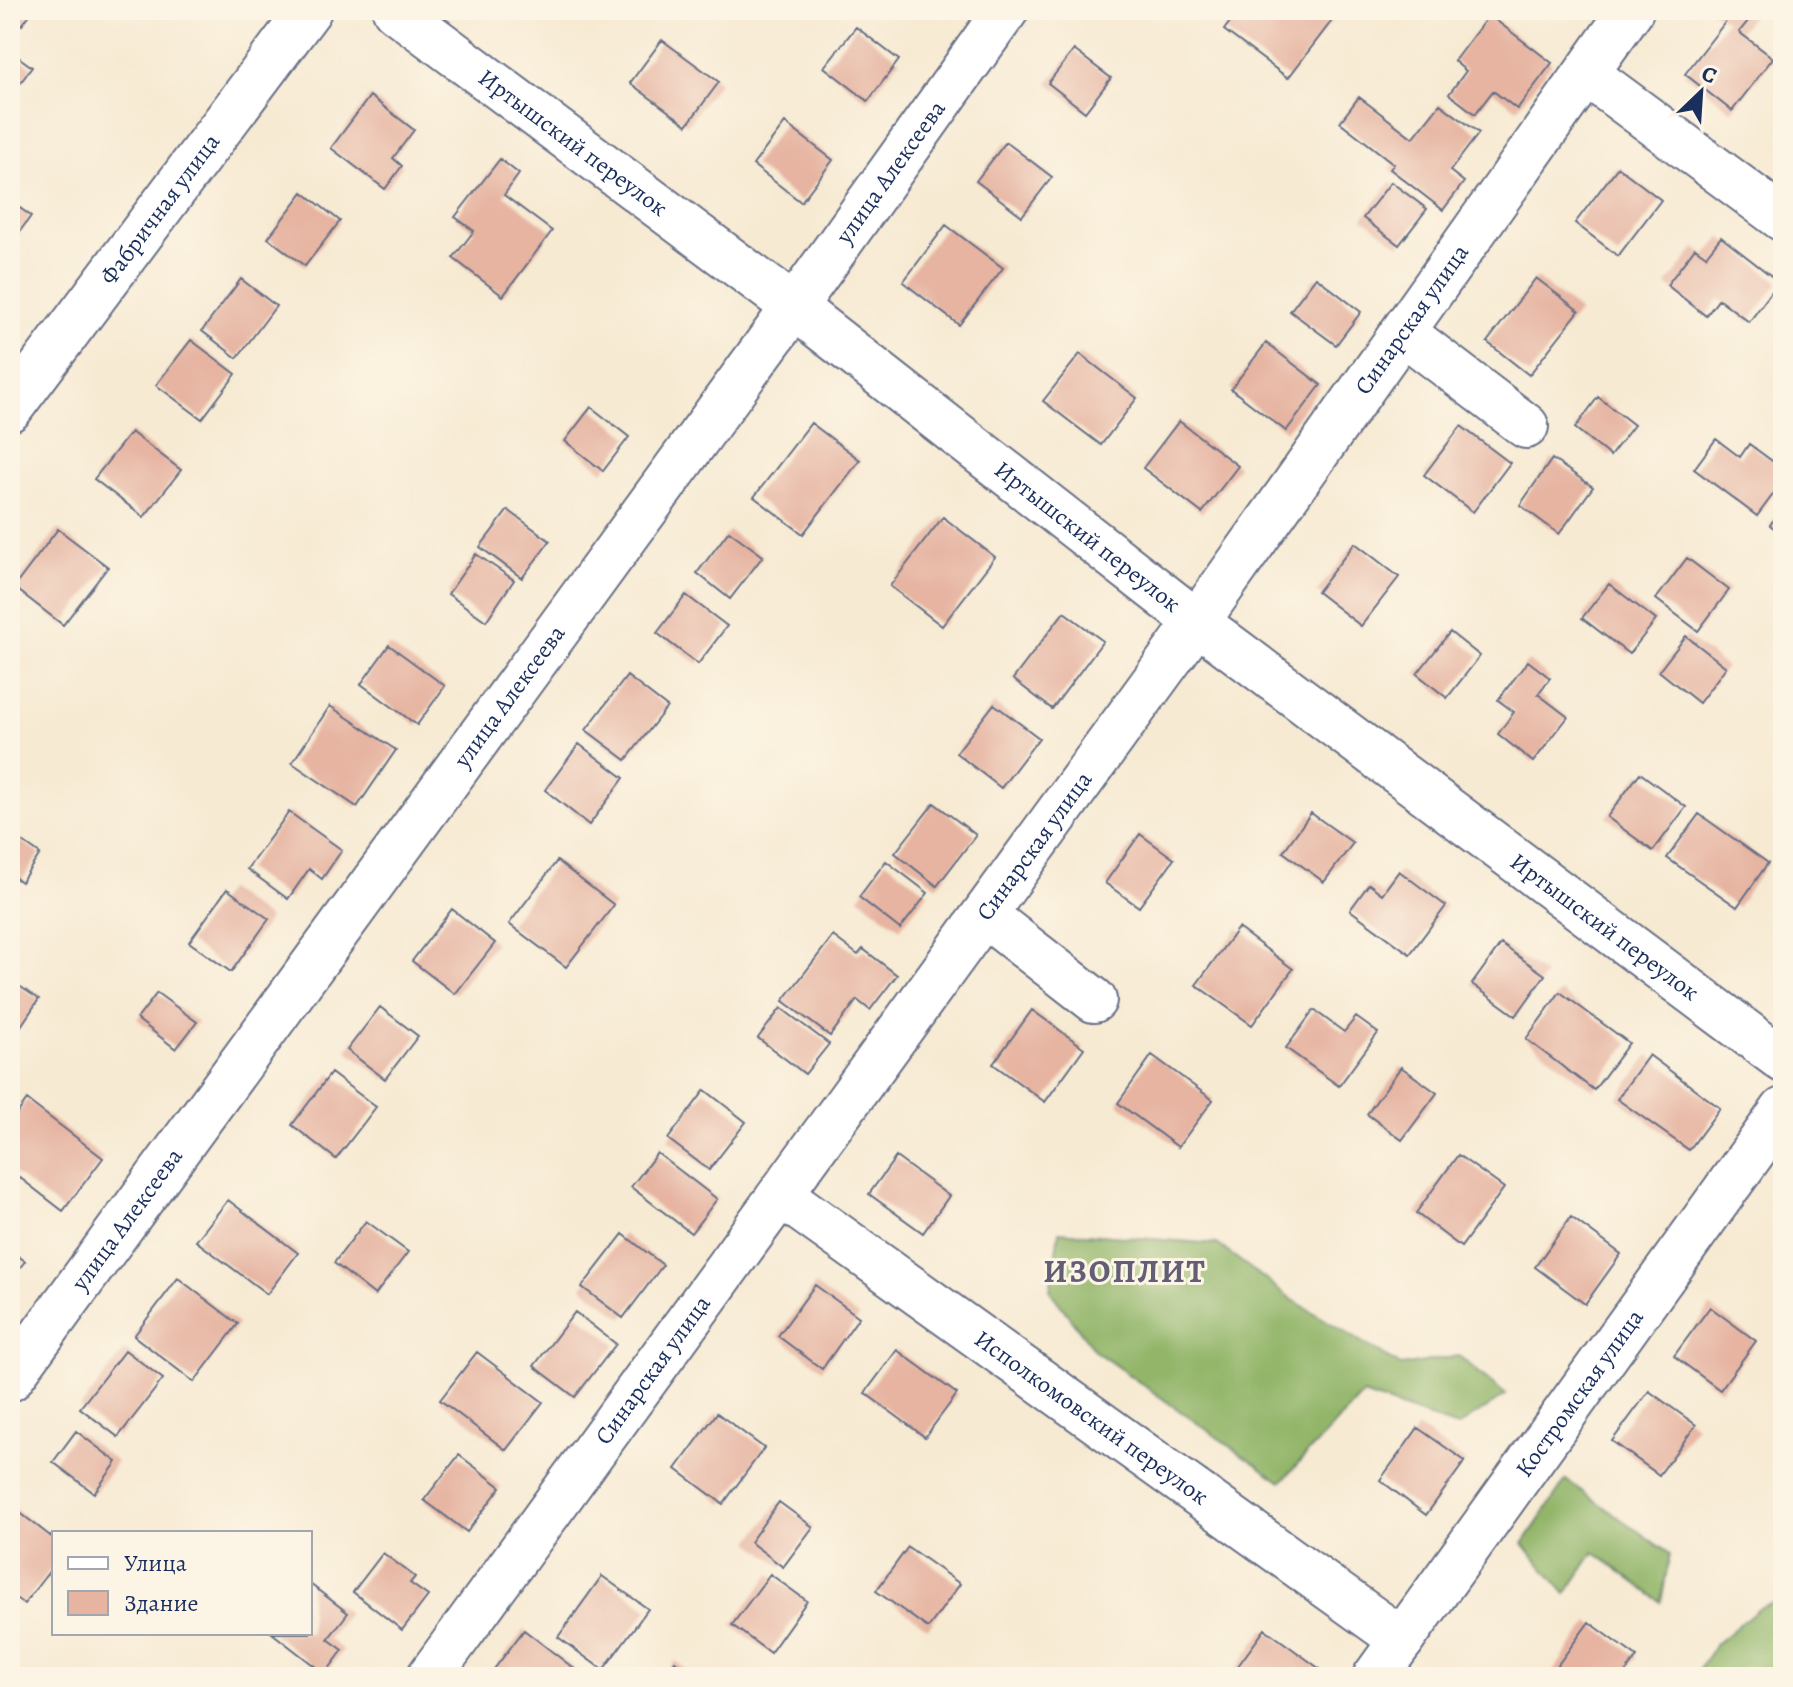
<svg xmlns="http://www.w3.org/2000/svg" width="1793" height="1687" font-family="Alegreya,serif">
	<rect width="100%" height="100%" fill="#fcf5e5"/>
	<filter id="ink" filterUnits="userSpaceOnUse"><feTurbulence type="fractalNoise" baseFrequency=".0125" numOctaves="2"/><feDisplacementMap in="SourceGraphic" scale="16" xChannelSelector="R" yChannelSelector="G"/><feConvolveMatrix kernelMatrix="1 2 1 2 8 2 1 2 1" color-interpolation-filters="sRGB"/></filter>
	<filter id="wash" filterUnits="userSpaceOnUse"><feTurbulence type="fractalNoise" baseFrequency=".006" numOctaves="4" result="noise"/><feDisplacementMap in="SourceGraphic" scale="32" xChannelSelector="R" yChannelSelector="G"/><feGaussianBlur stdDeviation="1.8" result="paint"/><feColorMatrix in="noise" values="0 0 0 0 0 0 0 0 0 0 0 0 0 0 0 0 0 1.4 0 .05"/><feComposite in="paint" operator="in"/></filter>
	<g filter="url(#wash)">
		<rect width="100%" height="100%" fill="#f7ead3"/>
		<path fill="#92b569" stroke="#567264" stroke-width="2" d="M1059,1232L1217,1244L1293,1300L1401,1366L1459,1356L1506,1395L1457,1427L1363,1394L1281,1482L1095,1351L1050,1291Z
			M1566,1480L1670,1554L1661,1602L1594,1552L1566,1594L1523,1544Z
			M1783,1600V1677H1694L1716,1644L1759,1608Z"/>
		<g id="blocks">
			<path fill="#e6b4a1" d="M10,10H33L22,25L10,15Z
				M1239,10H1340L1288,78L1224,30Z
				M1711,10H1757L1739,32L1773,58L1732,111L1685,74L1726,21Z
				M1489,15L1552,63L1517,109L1493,91L1475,114L1449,94L1466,71L1454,61Z
				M856,27L899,60L868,101L824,67Z
				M662,40L719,82L687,125L630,83Z
				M1074,50L1111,78L1085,112L1048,83Z
				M10,51L32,67L10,97Z
				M370,96L414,130L393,158L402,166L385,189L331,148Z
				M1359,97L1413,138L1440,104L1479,133L1450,171L1464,182L1443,210L1390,169L1394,164L1340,122Z
				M785,123L833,160L801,202L753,165Z
				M1006,142L1052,177L1022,216L976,181Z
				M500,159L519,174L504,195L552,231L503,296L453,258L474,231L455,217Z
				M1618,167L1661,200L1618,256L1575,223Z
				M1391,182L1427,209L1399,245L1363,218Z
				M303,192L340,221L305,266L268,238Z
				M10,201L31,216L10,245Z
				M946,225L1003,268L959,325L903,282Z
				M1721,237L1779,282L1749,322L1719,299L1706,316L1667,285L1695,248L1706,256Z
				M1316,277L1361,312L1336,345L1290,311Z
				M1536,278L1579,311L1529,375L1487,342Z
				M241,279L276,306L237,358L202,331Z
				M191,340L236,374L202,419L156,385Z
				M1266,343L1321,385L1286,431L1231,389Z
				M1080,354L1137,398L1101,445L1043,401Z
				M1598,397L1634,425L1610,456L1575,428Z
				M591,407L629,437L603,471L565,441Z
				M1179,421L1238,466L1202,513L1143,468Z
				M811,423L860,460L803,534L754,497Z
				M1461,426L1510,463L1473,512L1424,475Z
				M131,432L181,470L144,517L94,479Z
				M1716,439L1740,457L1749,444L1783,469V481L1757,516L1694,469Z
				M1552,459L1593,487L1559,534L1520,505Z
				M1783,507V535L1770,525Z
				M508,510L550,541L522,578L480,547Z
				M943,517L995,557L942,626L890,586Z
				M58,529L108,567L63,625L14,587Z
				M729,531L763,556L730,599L697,573Z
				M1355,543L1399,577L1361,626L1317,592Z
				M476,554L514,580L486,621L448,594Z
				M1687,558L1729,590L1698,631L1656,599Z
				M1609,584L1656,620L1629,654L1582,618Z
				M686,595L727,626L698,664L657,633Z
				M1064,612L1103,641L1052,709L1013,679Z
				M1450,632L1480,656L1447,698L1417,674Z
				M1686,636L1726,667L1699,703L1659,671Z
				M389,645L445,686L417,725L361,684Z
				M1528,661L1550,678L1538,694L1568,717L1533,762L1498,734L1514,712L1498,700Z
				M627,676L667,707L626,760L586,730Z
				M994,704L1039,738L1001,788L956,753Z
				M330,706L396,750L357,807L292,763Z
				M579,744L624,778L589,825L545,790Z
				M1640,773L1686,807L1653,851L1607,817Z
				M934,803L976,835L937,886L895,853Z
				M289,812L342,850L322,879L309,869L288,899L247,869Z
				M1311,813L1353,843L1324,882L1283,852Z
				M1699,814L1768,863L1737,907L1667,858Z
				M10,833L40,854L21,882L10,874Z
				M1140,834L1174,859L1139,907L1105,883Z
				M557,861L614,905L566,967L509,924Z
				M886,861L928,893L900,929L859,897Z
				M1399,871L1446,906L1410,954L1350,910L1369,884L1382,894Z
				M227,889L269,919L231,972L189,942Z
				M452,909L495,943L455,994L412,961Z
				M1238,928L1293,969L1252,1025L1196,985Z
				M833,936L858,955L863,949L897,975L870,1010L857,1000L830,1036L783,1001Z
				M1501,944L1545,975L1516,1016L1472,984Z
				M10,980L39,999L17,1032L10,1028Z
				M1560,992L1629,1043L1594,1090L1526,1039Z
				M157,993L197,1022L176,1049L137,1019Z
				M380,1007L418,1036L385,1079L347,1050Z
				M781,1008L829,1044L805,1074L758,1038Z
				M1032,1010L1084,1048L1045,1102L993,1064Z
				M1314,1010L1344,1032L1356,1017L1378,1033L1339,1086L1286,1048Z
				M1152,1055L1213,1100L1178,1147L1118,1103Z
				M1649,1055L1720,1108L1689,1150L1617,1099Z
				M1401,1067L1437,1093L1402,1140L1367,1114Z
				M331,1073L376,1107L336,1159L292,1125Z
				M705,1090L746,1122L709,1170L668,1139Z
				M27,1100L103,1158L63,1211L10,1170V1123Z
				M657,1153L717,1199L691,1233L631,1187Z
				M1458,1155L1504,1188L1461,1247L1416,1213Z
				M896,1157L949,1196L923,1233L869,1194Z
				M228,1200L298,1253L267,1294L196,1241Z
				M1571,1217L1621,1254L1585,1304L1535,1267Z
				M366,1221L408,1252L375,1295L334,1263Z
				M623,1234L663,1265L623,1318L582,1287Z
				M10,1250L25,1261L10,1281Z
				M178,1278L238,1324L194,1382L134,1336Z
				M815,1285L859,1317L822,1369L778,1336Z
				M1710,1307L1756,1341L1720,1390L1674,1356Z
				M575,1312L616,1344L575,1397L534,1366Z
				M125,1350L163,1379L118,1437L80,1408Z
				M897,1350L957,1394L925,1437L865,1393Z
				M477,1352L543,1402L506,1450L440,1400Z
				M1649,1391L1696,1425L1659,1475L1612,1441Z
				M717,1413L764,1448L723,1504L676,1469Z
				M1418,1428L1465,1461L1426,1515L1380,1480Z
				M76,1431L117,1462L94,1493L53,1462Z
				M459,1455L501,1487L467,1532L424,1500Z
				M779,1502L813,1527L783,1567L750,1542Z
				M14,1508L54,1539V1565L24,1604L10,1594V1514Z
				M908,1547L960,1584L928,1628L876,1591Z
				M383,1553L415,1577L410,1583L428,1596L402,1630L353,1592Z
				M770,1574L807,1601L770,1653L732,1625Z
				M602,1576L648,1609L603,1670L558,1637Z
				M310,1584L348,1613L328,1639L343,1650L325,1674L272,1633H310Z
				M1589,1622L1637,1657L1622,1677H1549Z
				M1265,1629L1324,1672L1320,1677H1244L1235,1670Z
				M524,1630L585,1677H488Z
				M675,1661L696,1677H664Z"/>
		</g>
	</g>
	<g filter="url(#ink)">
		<use href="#blocks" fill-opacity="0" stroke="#687087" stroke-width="2"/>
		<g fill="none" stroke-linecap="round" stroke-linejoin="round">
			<defs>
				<g id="minor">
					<path id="s1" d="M395,10L794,307L1197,622L1783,1060"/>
					<path d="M1587,74L1783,219"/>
					<path d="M1404,333L1526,426"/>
					<path id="s2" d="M10,409L309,10"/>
					<path d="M985,915L1094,1000"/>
					<path id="s3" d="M781,1195L1402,1640"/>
					<path id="s4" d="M10,1379L794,307L1006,10"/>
					<path id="s5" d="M429,1677L1197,622L1631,10"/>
					<path id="s6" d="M1375,1677L1783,1110"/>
				</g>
			</defs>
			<use href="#minor" stroke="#687087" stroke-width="48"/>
			<use href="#minor" stroke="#fff" stroke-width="44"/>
		</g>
	</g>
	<g text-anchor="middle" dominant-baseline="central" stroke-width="6" stroke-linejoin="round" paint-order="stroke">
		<g font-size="24" fill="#1b2f5e" stroke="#fcf5e5">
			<text stroke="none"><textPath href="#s1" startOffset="222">Иртышский переулок</textPath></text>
			<text stroke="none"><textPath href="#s4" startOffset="1494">улица Алексеева</textPath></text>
			<text stroke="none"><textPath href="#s2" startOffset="250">Фабричная улица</textPath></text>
			<text stroke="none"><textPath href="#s5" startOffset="1676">Синарская улица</textPath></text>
			<text stroke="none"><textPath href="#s1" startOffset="870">Иртышский переулок</textPath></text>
			<text stroke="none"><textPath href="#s4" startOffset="846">улица Алексеева</textPath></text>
			<text stroke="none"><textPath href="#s5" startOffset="1028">Синарская улица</textPath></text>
			<text stroke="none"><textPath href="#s1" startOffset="1518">Иртышский переулок</textPath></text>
			<text stroke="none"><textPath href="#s4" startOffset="198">улица Алексеева</textPath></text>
			<text stroke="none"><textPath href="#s5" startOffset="380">Синарская улица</textPath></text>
			<text stroke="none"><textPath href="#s6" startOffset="350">Костромская улица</textPath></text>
			<text stroke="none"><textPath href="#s3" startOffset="382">Исполкомовский переулок</textPath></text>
		</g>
		<g font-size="32" font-weight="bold" letter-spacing="2" fill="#625e75" stroke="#fcf5e5">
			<text x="1125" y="1271">ИЗОПЛИТ</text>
		</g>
	</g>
	<rect width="1793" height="1687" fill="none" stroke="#fcf5e5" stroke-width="40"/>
	<rect x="52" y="1531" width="260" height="104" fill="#fcf5e5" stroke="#a2a6af" stroke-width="2"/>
	<rect x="68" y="1557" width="40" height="12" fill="#ffffff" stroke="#a2a6af" stroke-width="2"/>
	<text x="124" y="1571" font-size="24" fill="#1b2f5e">Улица</text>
	<rect x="68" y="1591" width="40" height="24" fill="#e6b4a1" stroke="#a2a6af" stroke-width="2"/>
	<text x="124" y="1611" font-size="24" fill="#1b2f5e">Здание</text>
	<g transform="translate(1701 92) rotate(25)" stroke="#fcf5e5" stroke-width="6" paint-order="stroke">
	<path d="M0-6L14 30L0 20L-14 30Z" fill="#1b2f5e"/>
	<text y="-12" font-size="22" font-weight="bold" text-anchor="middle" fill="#1b2f5e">С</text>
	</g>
</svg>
